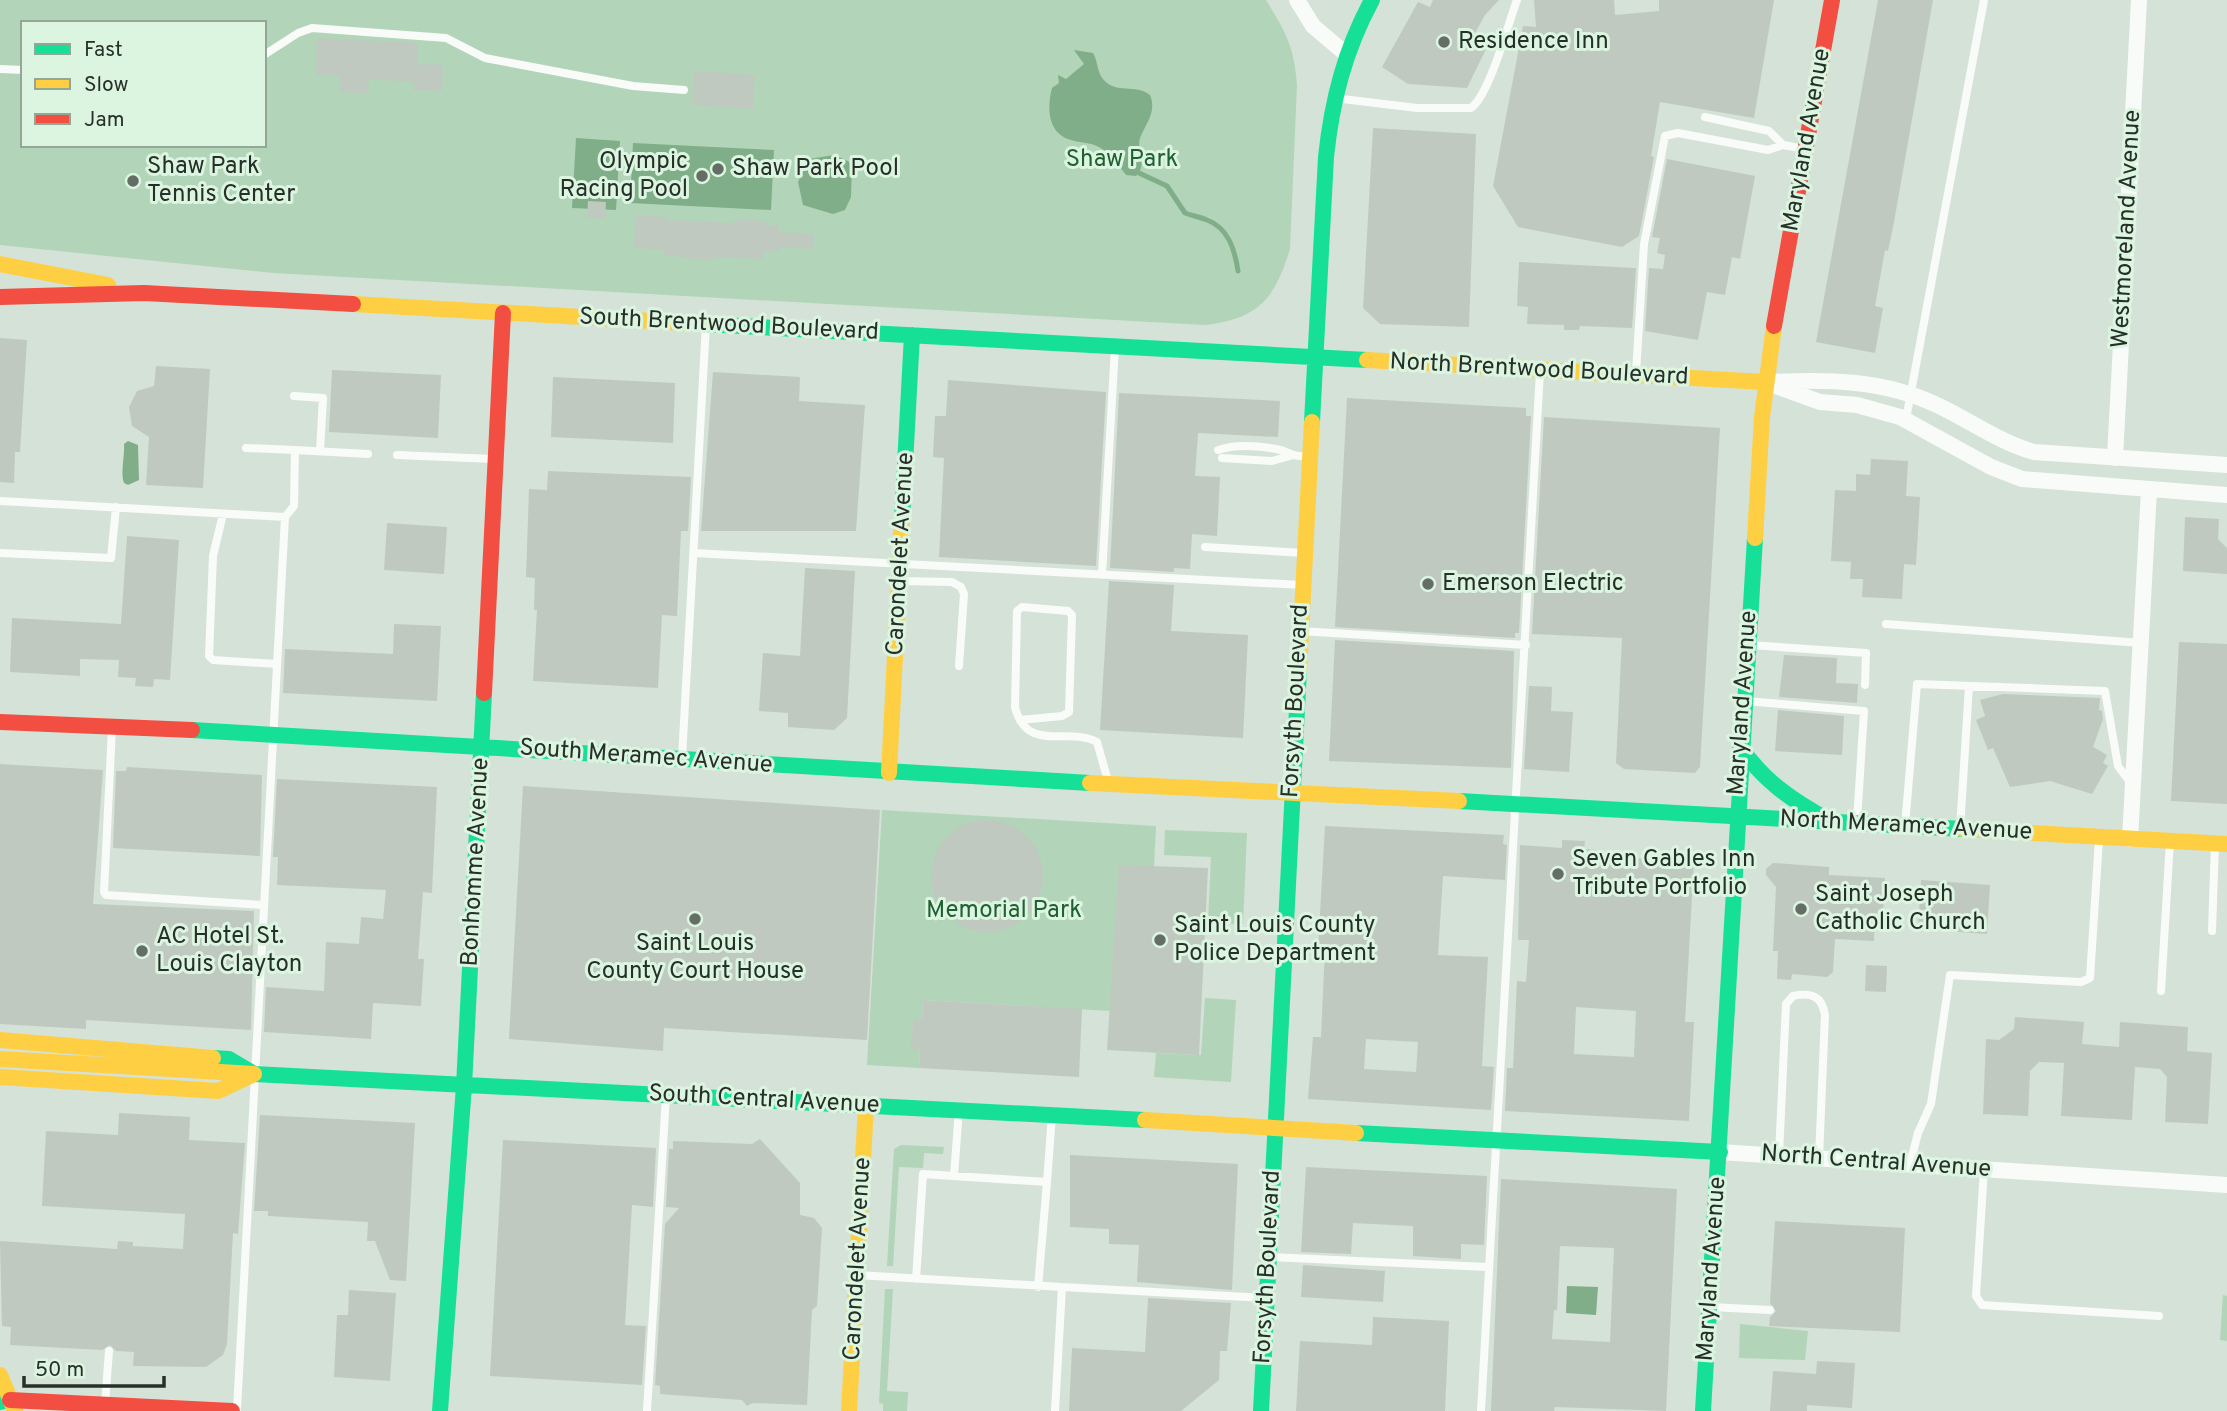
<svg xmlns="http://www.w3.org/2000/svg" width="2227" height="1411" font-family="Overpass,sans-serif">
	<rect width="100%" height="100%" fill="#d5e2d7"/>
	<path fill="#b2d4b8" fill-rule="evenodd" d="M0,0H1266C1286,33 1294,46 1297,85L1290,249C1274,300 1259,318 1205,325L273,273L0,245ZM23,23H264V145H23Z
		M882,810L1156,826L1154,867L1111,1011L923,1000L922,1020H913L912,1049H920L919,1068L867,1065Z
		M1165,830L1247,833L1243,924L1208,923L1211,857L1164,855Z
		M1205,998L1236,1000L1231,1082L1154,1077L1156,1053L1201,1055Z
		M901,1145L944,1147L943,1154L924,1153L923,1168L899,1167L893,1266H887L894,1149Z
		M885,1289H893L887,1391L908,1392L907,1411H883V1404L879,1403Z
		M2223,1295L2227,1296V1341L2220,1340Z
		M1740,1324L1808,1331L1805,1360L1739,1358Z"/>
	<path fill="#80ae89" d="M1074,50L1093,53C1098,61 1097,72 1103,79C1116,95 1135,83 1150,95C1157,112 1146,123 1140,138C1136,151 1148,164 1136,176L1126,175C1118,164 1111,154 1099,147C1090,142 1080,143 1071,140C1047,133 1047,107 1052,88L1059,83L1058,75L1066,79L1084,64Z
		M576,138L620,141L616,210L572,208Z
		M633,143L774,150L771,210L630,203Z
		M834,155L848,161L852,166L851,197L845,210L833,214L803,205L798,182L809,159Z
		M128,441L138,445L139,480L128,485L124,483C120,473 125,456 124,444Z
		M1567,1286L1598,1287L1596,1315L1566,1313Z"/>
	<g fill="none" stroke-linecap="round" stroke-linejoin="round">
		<path stroke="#80ae89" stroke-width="5" d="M1139,173L1167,186L1185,213C1193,216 1200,217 1207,220C1229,228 1235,251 1238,271"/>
	</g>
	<path fill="#bfc9c0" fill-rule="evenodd" d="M1433,0H1499L1485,15L1475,33L1490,41L1467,88L1408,84L1382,67L1418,2L1430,7Z
		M1534,0H1614L1615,15L1659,11V0H1774L1754,118L1660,102L1651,156L1654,157L1639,236L1622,247L1518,227L1493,186L1523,26L1536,27Z
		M1878,0H1933L1894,222L1888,251L1885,250L1875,306L1883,308L1875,353L1816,342Z
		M317,38L418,43L417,64L443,65L442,91L413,90V82L369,79L368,93L339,92L340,76L316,75Z
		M694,71L755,75L753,109L692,105Z
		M1373,128L1476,134L1469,327L1380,324L1363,308Z
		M1667,159L1755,176L1740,259L1732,257L1725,295L1707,292L1698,340L1645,331L1649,268L1663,269L1665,255L1657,253L1660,238L1652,237Z
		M588,201L606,202L605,219L587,218Z
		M636,215L667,217L666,220L735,223V219L766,221V225L779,226V232L813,234V249L779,247L778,252L764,251L763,259L714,257L712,261L664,255V250L634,248Z
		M1519,262L1636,268L1632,328L1580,326L1579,330H1564V325L1527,324L1528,307L1517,306Z
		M0,338L27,340L20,452H15L14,483L0,482Z
		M156,366L210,369L203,488L146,485L149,437L132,426L129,407L137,391L154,386Z
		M332,370L441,375L438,438L329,432Z
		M713,372L800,377L799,401L865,405L856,531H701Z
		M553,377L675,383L673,443L551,437Z
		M948,380L1106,392L1096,566L939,557L944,458L933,457L935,416H946Z
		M1119,393L1280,401L1278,437L1198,433L1195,476L1220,477L1217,536L1192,534L1190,569L1174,568V572L1110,568Z
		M1347,398L1526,408V416H1531L1519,633H1515V638L1335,627Z
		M1544,417L1720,428L1700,767L1695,773L1624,769L1616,763L1622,638L1532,634Z
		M1871,459L1908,461L1906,496L1920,497L1916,565L1904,564L1902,599L1862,597L1863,579H1850L1851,562L1831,561L1835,490L1856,491V474L1870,475Z
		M548,471L691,477L688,531H681L677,616L662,615L658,688L533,681L537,610H534L535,578L526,577L529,489L547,490Z
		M2185,517L2219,519L2218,539L2227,548V574L2183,571Z
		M387,523L447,527L444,574L384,570Z
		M127,536L179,540L170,680L154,679L153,687L135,686L136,678L118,677L119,660L80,659V676L10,672L12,618L121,624Z
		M805,568L855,571L847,718L834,730L788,727V713L759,711L763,653L800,656Z
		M1109,581L1174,585L1171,631L1248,635L1243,738L1100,730Z
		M394,624L441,626L437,701L283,693L285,649L393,654Z
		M1335,640L1514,651L1511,768L1329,761Z
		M2179,642L2227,644V804L2171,801Z
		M1784,655L1837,658L1836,683L1858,684L1857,703L1779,697Z
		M1529,686L1552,687L1551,711L1573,712L1569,772L1524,769Z
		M2003,694L2100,698L2099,710L2102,711L2103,719L2093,747L2107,755L2103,763L2108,766L2092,794L2050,781L2010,787L1993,748L1988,750L1976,720L1985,716L1980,700Z
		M1778,710L1844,716L1842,755L1775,751Z
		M0,764L103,770L93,904L254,911L251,1030L86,1020V1029L0,1024Z
		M127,767L262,775L260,856L113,848L116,771H126Z
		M277,779L437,787L432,893L423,892L418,959H424L421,1006L373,1003L371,1039L264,1032L266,987L324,991L326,942L359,944L361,917L383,919L386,890L277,885L278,857H273Z
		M523,786L880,810L867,1040L664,1028L663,1051L509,1039Z
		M931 876a56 56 0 1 1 112 0a56 56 0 1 1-112 0Z
		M1325,826L1504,835L1503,844L1507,845L1505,880L1443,876L1438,955L1488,957L1482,1066L1494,1067L1491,1110L1308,1099L1313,1037H1321L1325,949H1318ZM1366,1039L1418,1042L1416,1072L1364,1069Z
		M1562,840L1585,841L1584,849L1596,850V856L1694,861L1685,1022H1694L1689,1121L1505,1111L1507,1068H1513L1517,981L1526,982L1529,940H1518L1520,845L1562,848ZM1576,1007L1636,1011L1634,1057L1574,1054Z
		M1773,863L1829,867V875L1885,878L1883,914L1875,913L1874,941L1835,939L1833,972L1827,977L1792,974L1791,980L1777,979L1778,951H1773L1776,887L1766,875V869Z
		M1119,865L1208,868L1199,1055L1107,1050Z
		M1921,880L1990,885L1987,934L1918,929Z
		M1866,965L1887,966L1886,992L1865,991Z
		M923,1000L1082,1009L1079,1077L919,1068L920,1049H911L913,1019L922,1020Z
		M2015,1017L2084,1022L2082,1044L2119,1047L2120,1022L2188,1027L2187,1051L2212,1053L2208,1124L2165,1122L2167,1077L2160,1069L2135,1067L2132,1120L2061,1116L2064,1063L2039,1062L2030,1071L2028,1116L1983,1114L1986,1039L1999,1040L2014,1029Z
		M119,1113L190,1117L189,1140L245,1143L238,1234L233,1233L227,1344L223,1355L206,1367L133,1366L134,1352L116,1351L110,1345L102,1350L10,1345L11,1327L2,1326L0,1241L117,1249L118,1241L133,1242V1246L183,1249L185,1214L42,1206L46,1131L118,1135Z
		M260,1115L415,1123L406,1281L390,1280L375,1241H367L368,1222L268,1216V1211H254Z
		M760,1139L800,1183V1215L814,1218L822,1228L817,1306L812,1310L807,1405L753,1403L747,1406L742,1400L660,1394V1386L655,1385L665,1224L679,1208L666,1207L669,1149H673V1141L752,1144Z
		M503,1140L656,1148L653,1207L632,1205L625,1325L646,1326L642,1385L490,1376Z
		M1070,1155L1238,1164L1232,1290L1137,1282L1139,1245L1109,1244V1229L1070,1227Z
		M1306,1167L1487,1176L1484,1245L1461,1244V1259L1413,1256V1226L1353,1223L1351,1254L1301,1252Z
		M1501,1179L1677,1189L1666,1411L1555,1407L1554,1411H1491ZM1560,1246L1614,1248L1610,1342L1552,1339L1554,1310H1557Z
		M1775,1221L1905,1228L1900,1332L1769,1326L1770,1317L1776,1311L1770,1303Z
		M1303,1265L1385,1271L1383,1302L1301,1297Z
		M349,1290L396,1293L390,1381L334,1377L337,1315H348Z
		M1148,1298L1231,1303L1227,1351H1220L1219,1380L1181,1411H1069L1072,1348L1145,1352Z
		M1373,1317L1449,1321L1445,1411H1296L1300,1341L1372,1345Z
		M1817,1361L1855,1363L1852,1408L1807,1405V1411H1770L1773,1371L1816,1374Z"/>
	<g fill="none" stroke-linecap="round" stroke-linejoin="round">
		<path stroke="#f9fbf9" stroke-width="8" d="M264,55L298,33L312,28L446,38L485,58L633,86L684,90
			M0,69L23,70
			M1334,98L1417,108H1471C1490,94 1508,24 1517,0
			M1705,117L1769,131L1783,145
			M1636,373L1644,244L1665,136L1678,133L1768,150L1783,145L1805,149
			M294,396L323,398L320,451
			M1906,419L1984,0
			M246,448L295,450L294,506L285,517
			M295,450L368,454
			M1218,450C1235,444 1259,446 1276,449C1291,451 1288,457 1308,456
			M397,455L494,459
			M1222,458L1272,461L1290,456
			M0,501L285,517L237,1410
			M223,514L213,556L209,656L213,660L277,664
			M1205,547L1303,553
			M0,553L111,558L116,507
			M694,553L1302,585
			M1102,575L1115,347
			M900,581L952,582L961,587L964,594L959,666
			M1886,624L2141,643
			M1301,631L1526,645
			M1750,645L1866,653L1865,685
			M1746,701L1864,711L1857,821
			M1020,720L1062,716L1069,712L1072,615L1068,611L1022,607L1017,611L1015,707C1027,754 1067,726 1097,742L1108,781
			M112,728L104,892L106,895L263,905
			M682,758L706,324
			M1905,826L1917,684L2105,691L2118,766L2132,785
			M1960,829L1969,686
			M2212,931L2215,843
			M2161,991L2170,841
			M1779,1155L1786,1004L1793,996C1811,992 1822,996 1825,1015L1819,1158
			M1910,1164L1918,1133L1931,1104L1950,975L2081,982L2090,978L2099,839
			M1984,1169L1976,1296L1982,1305L2159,1316
			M954,1176L959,1109
			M1047,1182L1052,1115
			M1270,1257L1487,1267
			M857,1275L1062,1287L1055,1411
			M916,1279L923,1174L1047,1182L1038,1287
			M1062,1287L1265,1298
			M1710,1307L1770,1310
			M105,1404L109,1351
			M647,1411L666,1096
			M1481,1411L1540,371"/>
		<path stroke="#f9fbf9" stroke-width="16" d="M1297,0L1313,26L1346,54
			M1765,382L1820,402L1857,405L1900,417L1991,467L2022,479L2227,495
			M1772,382C1828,379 1884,380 1937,405C1969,420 1999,442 2034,452L2227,465
			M2115,458L2139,0
			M2130,839L2149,490
			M1720,1152L2227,1185"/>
		<path stroke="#16e098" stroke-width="16" d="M703,324L1367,360
			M1312,422L1326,157C1332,100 1345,50 1372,0
			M902,520L912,335
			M192,730L1090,783
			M1740,746C1762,780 1793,801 1828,820
			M1459,801L1963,829
			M213,1058L229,1059L254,1074L1145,1120
			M1356,1133L1720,1152
			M0,1402L10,1400
			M440,1411L464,1086L484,693
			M1261,1411L1299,670
			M1703,1411L1755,538"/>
		<path stroke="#ffcf43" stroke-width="16" d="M0,264L108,285
			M353,304L703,324
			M1367,360L1765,382
			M1755,538L1762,417L1774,326
			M1299,670L1312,422
			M889,773L902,520
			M1090,783L1459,801
			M1963,829L2227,844
			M0,1040L213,1058
			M0,1059L254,1074
			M0,1077L218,1091L254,1074
			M1145,1120L1356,1133
			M0,1375L15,1411
			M849,1411L866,1106"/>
		<path stroke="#f24e42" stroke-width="16" d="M0,297L144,293L353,304
			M1774,326L1832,0
			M484,693L503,313
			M0,722L192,730
			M10,1400L232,1411"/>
	</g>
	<g fill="#646e65" stroke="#dcf5e0" stroke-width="2.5">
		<circle cx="1444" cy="42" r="7"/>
		<circle cx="718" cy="169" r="7"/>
		<circle cx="702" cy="176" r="7"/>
		<circle cx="133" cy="181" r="7"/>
		<circle cx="1428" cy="584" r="7"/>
		<circle cx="1558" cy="874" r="7"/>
		<circle cx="1801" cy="909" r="7"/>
		<circle cx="695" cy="919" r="7"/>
		<circle cx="1160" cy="940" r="7"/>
		<circle cx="142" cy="951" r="7"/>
	</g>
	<g text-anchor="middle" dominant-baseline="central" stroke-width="6" stroke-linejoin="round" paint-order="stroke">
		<g font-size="24" fill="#273028" stroke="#dcf5e0" text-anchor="start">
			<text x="1458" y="42">Residence Inn</text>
			<text x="688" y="162" text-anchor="end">Olympic<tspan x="688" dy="28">Racing Pool</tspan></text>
			<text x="147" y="167">Shaw Park<tspan x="147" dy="28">Tennis Center</tspan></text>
			<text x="732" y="169">Shaw Park Pool</text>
			<text x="1442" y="584">Emerson Electric</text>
			<text x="1572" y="860">Seven Gables Inn<tspan x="1572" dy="28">Tribute Portfolio</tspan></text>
			<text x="1815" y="895">Saint Joseph<tspan x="1815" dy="28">Catholic Church</tspan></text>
			<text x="1174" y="926">Saint Louis County<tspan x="1174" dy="28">Police Department</tspan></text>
			<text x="156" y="937">AC Hotel St.<tspan x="156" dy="28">Louis Clayton</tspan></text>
			<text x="695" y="944" text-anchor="middle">Saint Louis<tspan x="695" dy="28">County Court House</tspan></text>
		</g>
		<g font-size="24" fill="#273028" stroke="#dcf5e0">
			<text transform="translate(1807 140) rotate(-80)">Maryland Avenue</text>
			<text transform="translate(2127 229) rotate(-87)">Westmoreland Avenue</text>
			<text transform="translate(729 325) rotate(3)">South Brentwood Boulevard</text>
			<text transform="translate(1539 370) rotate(3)">North Brentwood Boulevard</text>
			<text transform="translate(901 554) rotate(-87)">Carondelet Avenue</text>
			<text transform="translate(1296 701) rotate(-87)">Forsyth Boulevard</text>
			<text transform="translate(1743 703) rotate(-86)">Maryland Avenue</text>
			<text transform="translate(646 757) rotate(4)">South Meramec Avenue</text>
			<text transform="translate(1906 826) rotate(3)">North Meramec Avenue</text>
			<text transform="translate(476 862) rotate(-87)">Bonhomme Avenue</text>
			<text transform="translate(764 1100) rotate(3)">South Central Avenue</text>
			<text transform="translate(1876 1162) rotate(4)">North Central Avenue</text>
			<text transform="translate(858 1259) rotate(-87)">Carondelet Avenue</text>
			<text transform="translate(1268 1267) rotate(-87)">Forsyth Boulevard</text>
			<text transform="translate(1712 1269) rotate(-86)">Maryland Avenue</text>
		</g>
		<g font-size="24" fill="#206032" stroke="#dcf5e0">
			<text x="1122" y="160">Shaw Park</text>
			<text x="1004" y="911">Memorial Park</text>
		</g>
	</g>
	<rect x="21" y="21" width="245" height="126" fill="#dcf5e0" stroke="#94a696" stroke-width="2"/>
	<rect x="35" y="44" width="35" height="10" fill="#16e098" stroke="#94a696" stroke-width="2"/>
	<text x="84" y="56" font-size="21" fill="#273028">Fast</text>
	<rect x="35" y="79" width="35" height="10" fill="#ffcf43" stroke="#94a696" stroke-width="2"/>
	<text x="84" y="91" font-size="21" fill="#273028">Slow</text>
	<rect x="35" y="114" width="35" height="10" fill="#f24e42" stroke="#94a696" stroke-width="2"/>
	<text x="84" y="126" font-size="21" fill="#273028">Jam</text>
	<path d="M24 1376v10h140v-10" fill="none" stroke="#273028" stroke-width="3.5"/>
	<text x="35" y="1376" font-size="21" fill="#273028" stroke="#dcf5e0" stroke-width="5" paint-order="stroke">50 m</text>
</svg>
